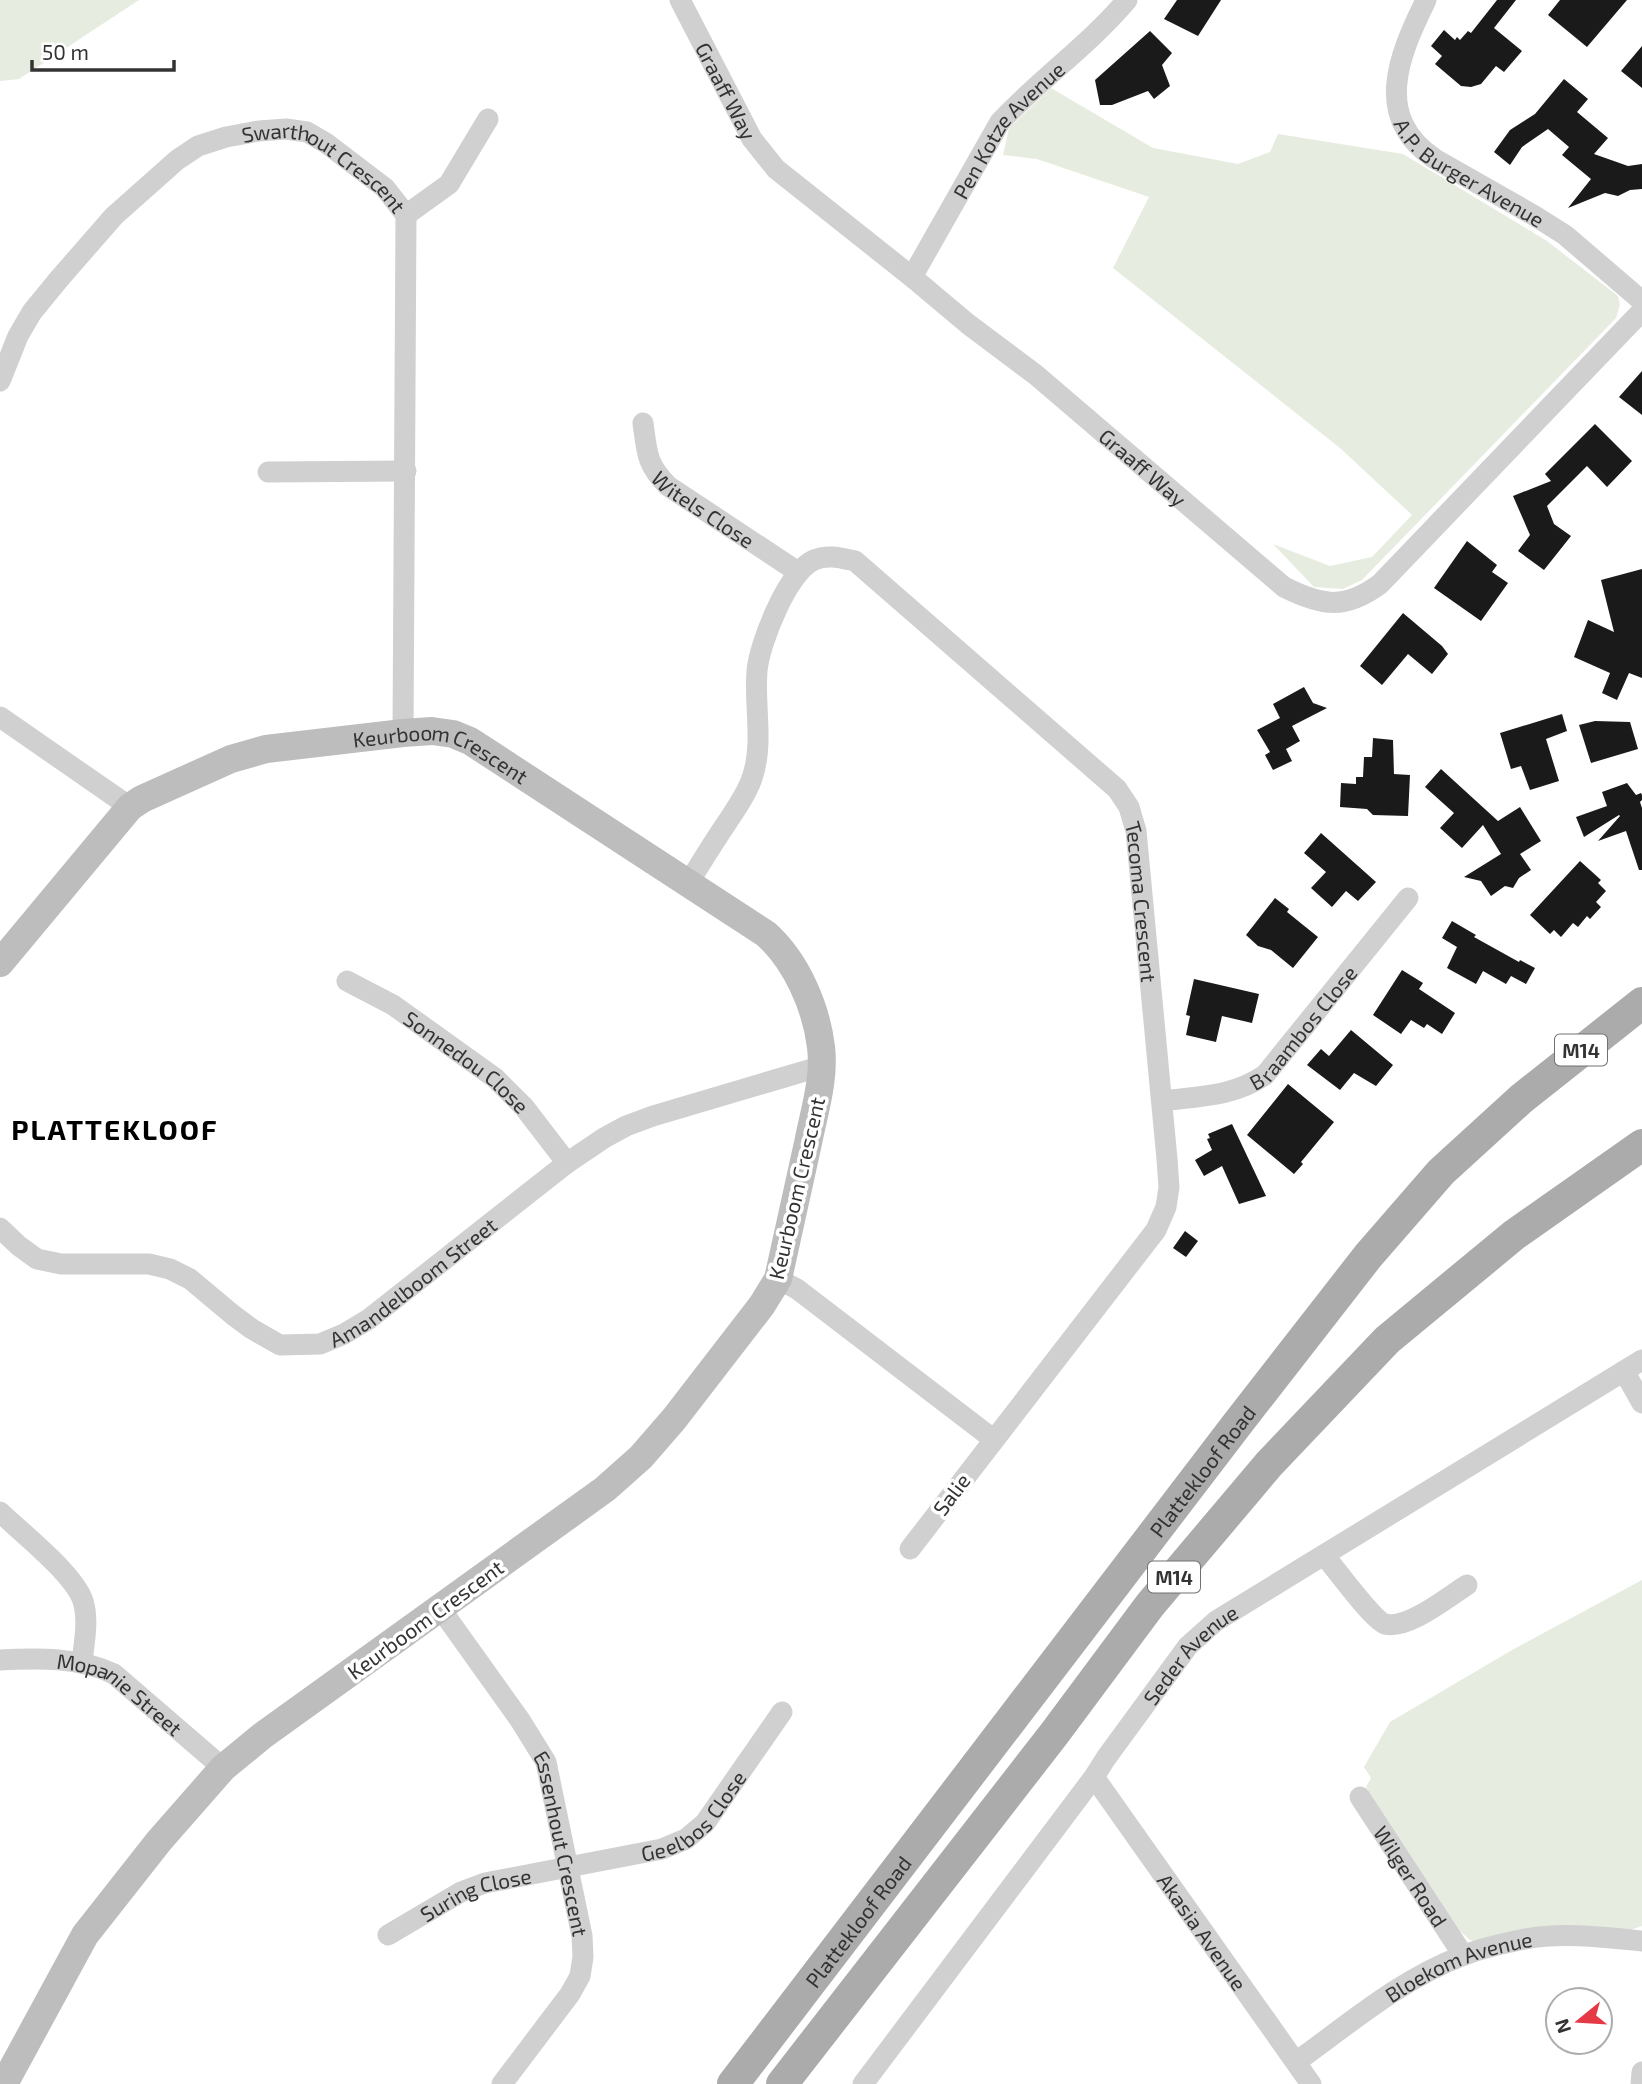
<svg xmlns="http://www.w3.org/2000/svg" width="1642" height="2084" font-family="'Exo 2',sans-serif">
	<rect width="100%" height="100%" fill="#fff"/>
	<path fill="#e6ecdf" d="M0,0H139L19,79L0,81Z
		M1051,88L1153,148L1238,164L1270,152L1278,134L1403,154L1547,241L1618,296L1620,305L1616,318L1362,580L1343,589L1314,587L1273,544L1330,566L1372,557L1412,515L1340,448L1113,268L1149,197L1037,159L1003,155L1009,128Z
		M1642,1580V1926L1630,1930L1477,1942L1470,1940L1460,1931L1366,1787L1371,1778L1364,1767L1390,1722L1512,1650Z"/>
	<path fill="#1a1a1a" d="M1177,0H1221L1198,36L1164,19Z
		M1497,0H1516L1494,28L1522,51L1504,72L1496,66L1481,84L1471,87L1461,86L1435,64L1442,56L1431,46L1444,30L1455,40L1457,37L1460,40L1468,31L1471,33Z
		M1560,0H1627L1587,47L1548,15Z
		M1150,31L1172,53L1162,65L1170,86L1154,99L1148,91L1112,105H1100L1095,80Z
		M1642,46V88L1621,71Z
		M1564,79L1588,99L1577,112L1608,138L1594,154L1628,166L1642,164V189L1630,190L1618,196L1605,193L1568,208L1591,179L1562,155L1569,147L1548,129L1522,147L1510,165L1494,152L1510,130L1535,114Z
		M1642,371V415L1619,397Z
		M1595,424L1632,461L1607,487L1587,466L1547,506L1554,524L1571,536L1544,570L1518,551L1530,535L1513,496L1551,481L1545,474Z
		M1467,541L1497,565L1492,572L1508,583L1481,621L1434,588Z
		M1642,569V678L1629,673L1617,700L1602,693L1610,673L1574,657L1588,620L1614,632L1601,580Z
		M1403,613L1442,646L1448,654L1432,674L1408,654L1382,685L1360,666Z
		M1304,687L1313,703L1327,708L1292,726L1300,741L1286,749L1292,761L1273,770L1265,755L1270,752L1257,730L1280,718L1273,704Z
		M1562,714L1567,731L1546,739L1559,781L1530,790L1521,766L1511,769L1500,733Z
		M1595,721L1630,722L1638,749L1591,763L1579,725Z
		M1373,738L1393,740L1394,774L1410,775L1408,816L1373,815L1367,809L1340,807L1341,783L1356,784V777H1363L1364,757H1372Z
		M1441,769L1498,821L1520,807L1541,841L1520,854L1531,870L1519,878L1513,888L1505,886L1491,896L1481,881L1464,877L1501,854L1483,825L1462,848L1440,828L1454,813L1425,787Z
		M1627,783L1636,795L1641,793L1642,795V800L1640,802L1642,808V870H1639L1626,831L1598,841L1620,816L1619,815L1584,837L1576,817L1607,806L1602,792Z
		M1321,833L1376,882L1358,901L1346,891L1332,907L1311,888L1326,872L1304,853Z
		M1580,861L1601,880L1598,883L1606,891L1596,902L1601,907L1590,919L1587,916L1578,927L1573,923L1561,937L1554,930L1550,934L1530,915Z
		M1275,898L1289,909L1287,912L1318,937L1293,968L1271,950L1258,946L1246,935Z
		M1452,921L1476,935L1474,937L1519,962L1520,960L1535,968L1526,984L1511,976L1506,984L1483,971L1476,984L1447,968L1457,947L1442,938Z
		M1402,970L1423,983L1419,989L1455,1013L1442,1034L1427,1024L1424,1028L1411,1020L1401,1034L1373,1015Z
		M1194,979L1259,994L1252,1023L1222,1016L1216,1042L1186,1035L1190,1016L1186,1015Z
		M1351,1030L1393,1065L1376,1086L1354,1073L1340,1090L1307,1065L1321,1049L1329,1056Z
		M1288,1084L1334,1122L1301,1162L1303,1164L1294,1174L1247,1135Z
		M1232,1124L1266,1196L1239,1204L1222,1166L1204,1176L1195,1160L1212,1150L1207,1139L1210,1138L1208,1134Z
		M1185,1231L1198,1241L1186,1257L1173,1248Z"/>
	<g fill="none" stroke-linecap="round" stroke-linejoin="round">
		<g stroke="#d0d0d0" stroke-width="21">
			<path id="s1" d="M680,0L752,139L776,169L912,277L968,324L1036,375L1284,587C1322,606 1345,610 1380,584L1642,311"/>
			<path id="s2" d="M1426,0C1399,55 1372,117 1435,159L1535,216L1565,235L1642,301"/>
			<path d="M406,215L449,184L488,119"/>
			<path id="s3" d="M912,277L1000,122C1040,79 1089,45 1127,0"/>
			<path id="s4" d="M0,381L18,336L32,312L59,279L114,216L177,160L198,146L226,137L259,131L286,129L307,132L326,143L385,188L406,215L403,733"/>
			<path id="s5" d="M643,423C647,452 646,464 668,486L798,572"/>
			<path d="M268,472L406,471"/>
			<path d="M0,717L130,807"/>
			<path id="s6" d="M689,882C701,863 713,843 726,824C735,810 747,794 752,778C764,744 754,706 757,671C759,644 788,571 814,560C828,554 841,558 855,561L1117,789L1129,807L1136,831L1167,1159L1169,1187L1166,1207L1156,1230L910,1549"/>
			<path id="s7" d="M347,981L393,1005L495,1078L524,1107L567,1163"/>
			<path id="s8" d="M1162,1101C1201,1096 1232,1097 1265,1075L1408,898"/>
			<path id="s9" d="M0,1228L19,1246L37,1259L61,1264H149L170,1269L190,1279L233,1315L252,1329L280,1345L320,1344L344,1334L369,1319L567,1163L604,1138L626,1126L653,1116L822,1066"/>
			<path d="M778,1279L797,1289L993,1439"/>
			<path d="M1624,1371L1642,1403"/>
			<path d="M0,1512C22,1533 74,1574 83,1601C89,1621 84,1643 82,1662"/>
			<path d="M1324,1555C1335,1568 1373,1620 1385,1624C1408,1630 1449,1596 1467,1585"/>
			<path id="s10" d="M440,1608L520,1720L546,1762L582,1936L583,1957L580,1976L570,1994L502,2084"/>
			<path id="s11" d="M0,1660C38,1658 79,1657 114,1674L223,1768"/>
			<path id="s12" d="M1094,1777L1311,2084"/>
			<path id="s13" d="M1360,1797L1463,1955"/>
			<path id="s14" d="M388,1935L461,1892L485,1883L662,1849L686,1839L705,1823L782,1712"/>
			<path id="s15" d="M1296,2062C1349,2024 1401,1979 1462,1956C1481,1948 1505,1943 1525,1939C1563,1932 1603,1937 1642,1941"/>
			<path id="s16" d="M863,2084L1094,1777L1106,1758L1188,1646L1216,1621L1642,1360"/>
			<path d="M1641,2084L1642,2072"/>
		</g>
		<path stroke="#bdbdbd" stroke-width="28" id="s17" d="M0,963L130,807L142,799L231,759L266,749L403,733L432,731L453,734L470,741L766,934C796,961 816,1006 821,1047C825,1079 814,1112 808,1143C798,1188 788,1234 778,1279L762,1305L674,1419L641,1457L605,1489L262,1736L223,1768L159,1841L85,1935L4,2084"/>
		<g stroke="#ababab" stroke-width="32">
			<path id="s18" d="M733,2084L1238,1423L1368,1256L1441,1172L1521,1099L1642,1003"/>
			<path d="M782,2084L1054,1734L1150,1605L1269,1464L1387,1340L1514,1235L1642,1145"/>
		</g>
	</g>
	<g text-anchor="middle" dominant-baseline="central" stroke-width="7" stroke-linejoin="round" paint-order="stroke">
		<g fill="#fff" stroke="#707070" stroke-width="2">
			<rect x="1555" y="1034.5" width="52" height="31" rx="5"/>
			<rect x="1148" y="1561.5" width="52" height="31" rx="5"/>
		</g>
		<g font-size="19" font-weight="bold" fill="#333">
			<text x="1581" y="1050">M14</text>
			<text x="1174" y="1577">M14</text>
		</g>
		<g font-size="21" fill="#333" stroke="#fff">
			<text stroke="none"><textPath href="#s1" startOffset="102">Graaff Way</textPath></text>
			<text stroke="none"><textPath href="#s3" startOffset="177">Pen Kotze Avenue</textPath></text>
			<text stroke="none"><textPath href="#s2" startOffset="214">A.P. Burger Avenue</textPath></text>
			<text stroke="none"><textPath href="#s4" startOffset="452">Swarthout Crescent</textPath></text>
			<text stroke="none"><textPath href="#s1" startOffset="668">Graaff Way</textPath></text>
			<text stroke="none"><textPath href="#s5" startOffset="112">Witels Close</textPath></text>
			<text stroke="none"><textPath href="#s17" startOffset="532">Keurboom Crescent</textPath></text>
			<text stroke="none"><textPath href="#s6" startOffset="864">Tecoma Crescent</textPath></text>
			<text stroke="none"><textPath href="#s8" startOffset="168">Braambos Close</textPath></text>
			<text stroke="none"><textPath href="#s7" startOffset="145">Sonnedou Close</textPath></text>
			<text transform="translate(796 1188) rotate(-77)">Keurboom Crescent</text>
			<text stroke="none"><textPath href="#s9" startOffset="469">Amandelboom Street</textPath></text>
			<text stroke="none"><textPath href="#s18" startOffset="772">Plattekloof Road</textPath></text>
			<text transform="translate(951 1494) rotate(-53)">Salie</text>
			<text transform="translate(425 1619) rotate(-36)">Keurboom Crescent</text>
			<text stroke="none"><textPath href="#s16" startOffset="541">Seder Avenue</textPath></text>
			<text stroke="none"><textPath href="#s11" startOffset="130">Mopanie Street</textPath></text>
			<text stroke="none"><textPath href="#s14" startOffset="336">Geelbos Close</textPath></text>
			<text stroke="none"><textPath href="#s10" startOffset="270">Essenhout Crescent</textPath></text>
			<text stroke="none"><textPath href="#s13" startOffset="94">Wilger Road</textPath></text>
			<text stroke="none"><textPath href="#s14" startOffset="98">Suring Close</textPath></text>
			<text stroke="none"><textPath href="#s18" startOffset="205">Plattekloof Road</textPath></text>
			<text stroke="none"><textPath href="#s12" startOffset="189">Akasia Avenue</textPath></text>
			<text stroke="none"><textPath href="#s15" startOffset="191">Bloekom Avenue</textPath></text>
		</g>
		<g font-size="28" font-weight="bold" letter-spacing="2" fill="#000" stroke="#fff">
			<text x="115" y="1129">PLATTEKLOOF</text>
		</g>
	</g>
	<g transform="translate(1579 2021) rotate(252)"><circle r="33" fill="#ffffff" stroke="#adadad" stroke-width="2"/>
	<path d="M0-5L12 26L0 18L-12 26Z" fill="#e63946"/>
	<text y="-10" font-size="19" font-weight="bold" text-anchor="middle" fill="#333333">N</text>
	</g>
	<path d="M32 60v10h142v-10" fill="none" stroke="#333333" stroke-width="3.5"/>
	<text x="42" y="60" font-size="21" fill="#333333" stroke="#ffffff" stroke-width="5" paint-order="stroke">50 m</text>
</svg>
